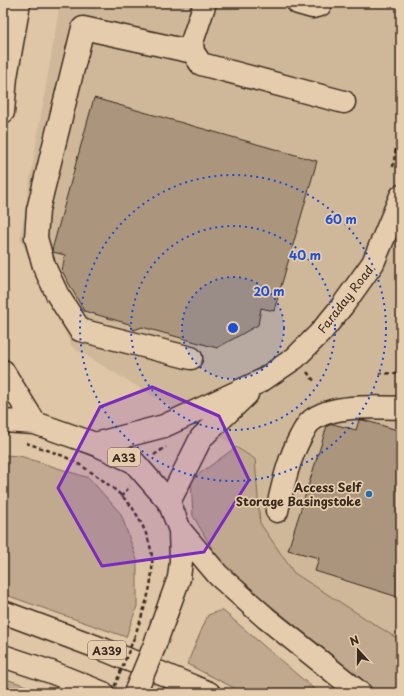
<svg xmlns="http://www.w3.org/2000/svg" width="404" height="696" font-family="'Playpen Sans',sans-serif">
	<rect width="100%" height="100%" fill="#dec6a7"/>
	<filter id="ink" filterUnits="userSpaceOnUse"><feTurbulence type="fractalNoise" baseFrequency=".025" numOctaves="2"/><feDisplacementMap in="SourceGraphic" scale="8" xChannelSelector="R" yChannelSelector="G"/><feConvolveMatrix kernelMatrix="1 2 1 2 8 2 1 2 1" color-interpolation-filters="sRGB"/></filter>
	<g filter="url(#ink)">
		<path fill="#cfb89a" d="M60,3H401V641L286,568L260,523L255,458L72,347L20,239Z"/>
		<path fill="#c0a98e" stroke="#7e6a56" d="M236,447L255,459L260,523L294,573L401,641V693H379L223,567L193,516L191,480Z
			M3,455L20,456L89,478L121,514L137,560V606L126,637L3,594Z
			M222,610L307,683L319,693H244L187,664L208,615Z
			M3,678L47,693H3Z"/>
		<path fill="#ab967d" stroke="#3b2a1e" d="M94,98L317,161L274,311L261,308L258,325L217,348L142,327L134,330L129,324L84,311L62,271L65,255L53,252L52,250Z
			M359,420H363L401,431V598L315,571L319,558L288,550L327,426L333,424L356,430Z"/>
		<g fill="none" stroke-linecap="round" stroke-linejoin="round">
			<defs>
				<path id="minor" d="M205,3L192,42L193,52L201,64L344,102
					M298,3L312,7L320,5L321,3
					M191,358L80,330L57,294L44,266L36,238L38,210L83,28L193,52
					M95,444L164,426L261,381L295,358L321,332L343,305L373,263L401,196
					M169,502L201,438L247,394
					M277,511C283,485 288,460 301,436C304,431 307,424 311,421C331,404 376,407 401,408"/>
				<path id="highway" d="M3,112L6,77L19,3
					M3,371L35,423
					M3,421L35,423L95,444L134,462L169,502L180,530L181,561L179,578L154,647
					M180,530L218,575L266,618L360,693
					M3,612L105,650L209,693
					M3,656L51,672L103,693"/>
			</defs>
			<use href="#minor" stroke="#3b2a1e" stroke-width="25"/>
			<use href="#highway" stroke="#3b2a1e" stroke-width="25"/>
			<path stroke="#3b2a1e" stroke-width="2.5" stroke-dasharray="4 3" stroke-linecap="butt" d="M393,167L397,142
				M307,372L315,382
				M379,373L401,374
				M26,443C38,447 51,451 63,456C82,464 119,490 132,507C141,521 151,541 152,558C154,585 143,612 134,638
				M154,455L166,447
				M121,497L130,486"/>
			<use href="#minor" stroke="#e5ccad" stroke-width="22"/>
			<use href="#highway" stroke="#e5ccad" stroke-width="22"/>
			<defs>
				<path id="highway-bridge" d="M135,693L154,647"/>
			</defs>
			<use href="#highway-bridge" stroke="#3b2a1e" stroke-width="25" stroke-linecap="butt"/>
			<path stroke="#3b2a1e" stroke-width="2.5" stroke-dasharray="4 3" stroke-linecap="butt" d="M112,693L134,638"/>
			<use href="#highway-bridge" stroke="#e5ccad" stroke-width="22"/>
		</g>
	</g>
	<path fill="#7b2cbf" fill-opacity="0.2" stroke="#7b2cbf" stroke-width="3" stroke-linejoin="round" d="M152,387L219,416L249,480L204,552L102,566L58,488L100,407Z"/>
	<circle cx="233" cy="328" r="51" fill="#1d4ed8" fill-opacity=".12"/>
	<g fill="none" stroke="#1d4ed8" stroke-width="2" stroke-dasharray="2 4">
		<circle cx="233" cy="328" r="51"/>
		<circle cx="233" cy="328" r="102"/>
		<circle cx="233" cy="328" r="153"/>
	</g>
	<circle fill="#1f6fb2" stroke="#e5ccad" stroke-width="1.5" cx="369" cy="494" r="4"/>
	<g text-anchor="middle" dominant-baseline="central" stroke-width="3.5" stroke-linejoin="round" paint-order="stroke">
		<g fill="#e5ccad" stroke="#6e5b49" stroke-width="1">
			<rect x="108" y="448" width="32" height="18" rx="3"/>
			<rect x="88" y="641" width="38" height="18" rx="3"/>
		</g>
		<g font-size="11" font-weight="bold" fill="#3b2a1e">
			<text x="124" y="457">A33</text>
			<text x="107" y="650">A339</text>
		</g>
		<g font-size="12" fill="#3b2a1e" stroke="#e5ccad">
			<text transform="translate(345 299) rotate(-52)">Faraday Road</text>
		</g>
		<g font-size="12" font-weight="bold" fill="#3b2a1e" stroke="#e5ccad" text-anchor="end">
			<text x="361" y="487">Access Self<tspan x="361" dy="14">Storage Basingstoke</tspan></text>
		</g>
	</g>
	<circle cx="233" cy="328" r="6" fill="#1d4ed8" stroke="#e5ccad" stroke-width="2"/>
	<g font-size="12" text-anchor="middle" font-weight="bold" fill="#1d4ed8" stroke="#e5ccad" stroke-width="3.5" stroke-linejoin="round" paint-order="stroke">
		<text x="341" y="224">60 m</text>
		<text x="305" y="260">40 m</text>
		<text x="269" y="296">20 m</text>
	</g>
	<rect width="404" height="696" fill="none" stroke="#e5ccad" stroke-width="16"/>
	<rect x="8" y="8" width="388" height="680" fill="none" stroke="#3b2a1e" stroke-width="1.5" filter="url(#ink)"/>
	<g transform="translate(358 650) rotate(339)" stroke="#e5ccad" stroke-width="3" paint-order="stroke">
	<path d="M0-3L7 15L0 10L-7 15Z" fill="#3b2a1e"/>
	<text y="-6" font-size="11" font-weight="bold" text-anchor="middle" fill="#3b2a1e">N</text>
	</g>
</svg>
